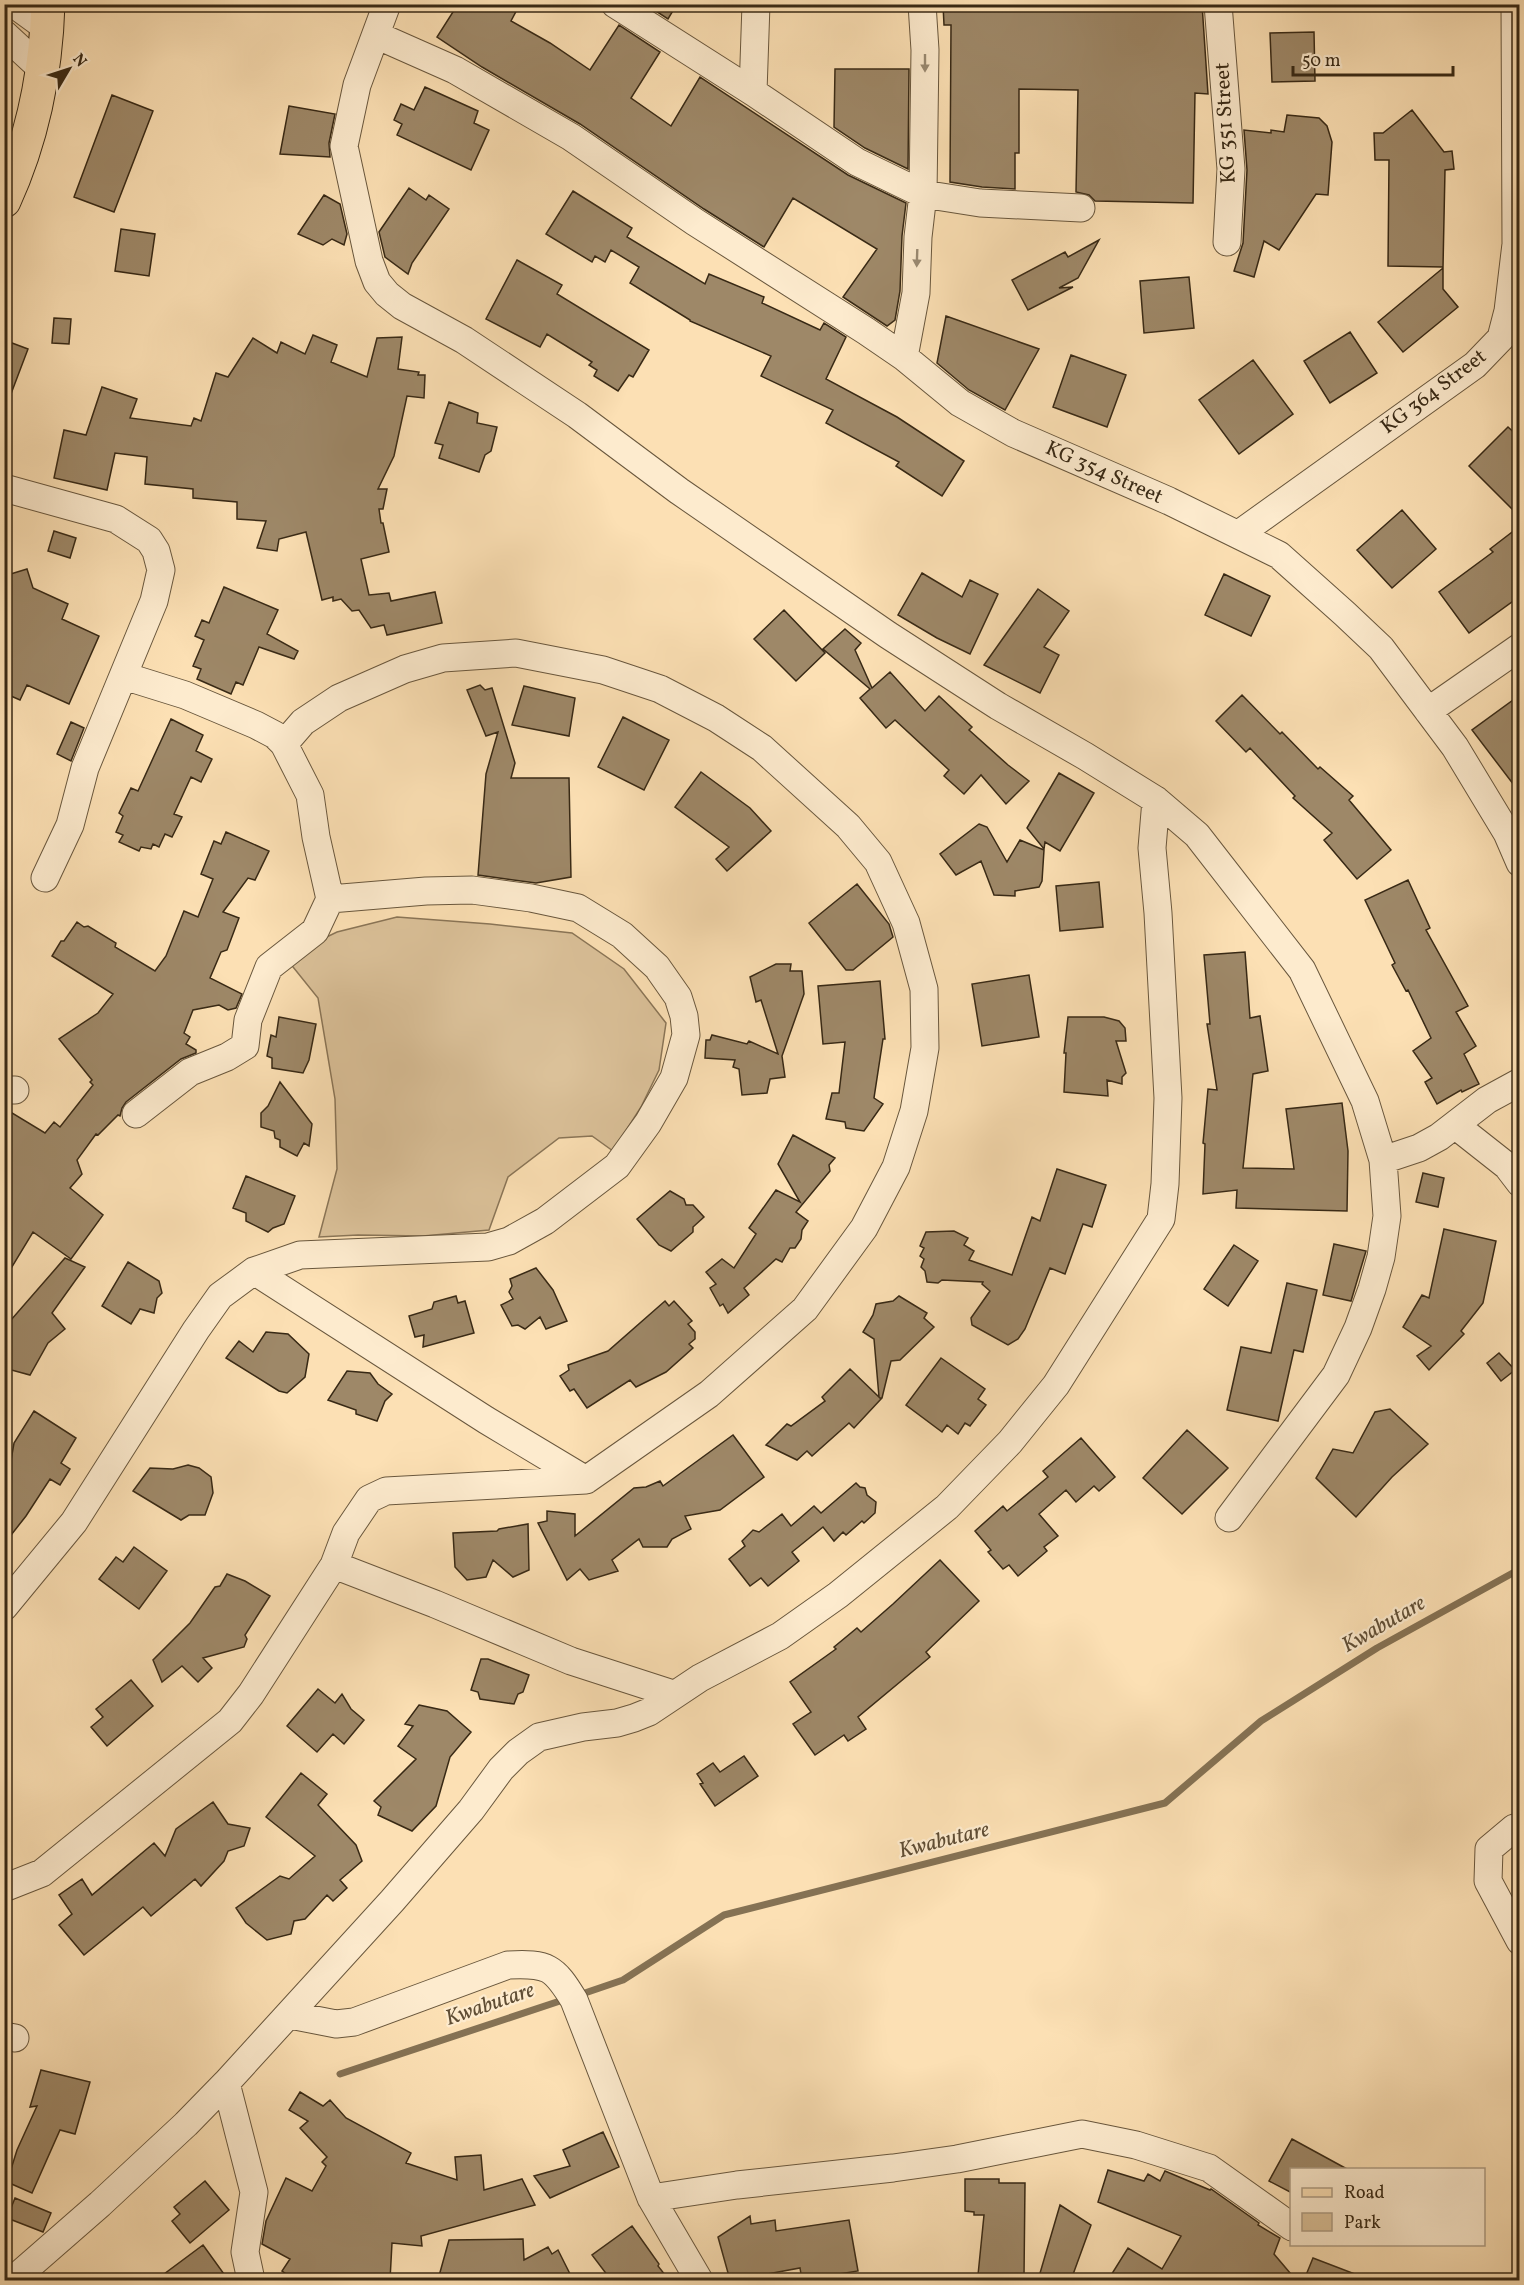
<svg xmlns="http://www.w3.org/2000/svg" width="1524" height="2285" font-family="Vollkorn,serif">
	<rect width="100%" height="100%" fill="#fce0b4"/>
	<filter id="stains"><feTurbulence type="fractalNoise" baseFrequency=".00333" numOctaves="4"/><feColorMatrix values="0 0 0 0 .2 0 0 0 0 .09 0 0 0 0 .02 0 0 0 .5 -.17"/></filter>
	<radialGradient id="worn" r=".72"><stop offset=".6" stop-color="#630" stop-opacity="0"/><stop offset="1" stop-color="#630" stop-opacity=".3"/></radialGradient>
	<path fill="#dbc199" stroke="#8a7557" stroke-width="1.5" d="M397,917L490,924L572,933L624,969L666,1023L659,1070L641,1107L613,1151L592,1136L559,1138L508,1177L489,1230L423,1236L358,1235L319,1237L337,1169L335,1099L318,998L285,957L337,932Z"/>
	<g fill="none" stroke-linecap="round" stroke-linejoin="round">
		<path stroke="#857254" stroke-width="7" d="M579,1995L623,1980L724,1915L1165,1803L1261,1721L1377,1648L1520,1569
			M340,2074L566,1999"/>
	</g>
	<path fill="#9e8868" stroke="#382915" stroke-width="1.5" d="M458,4H520L511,21L550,43L590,70L619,25L660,52L631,98L671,126L700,77L848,175L906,203L902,236L900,291L895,320L887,326L843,297L877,249L793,198L764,247L704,209L580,124L482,67L437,37Z
		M645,4H677L668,19Z
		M943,4H1202L1208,94L1195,93L1193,203L1095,201L1089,195L1076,192L1078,90L1019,89V153H1015V189L982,187L950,182L951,25H944Z
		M1314,32L1315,81L1272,82L1270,33Z
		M835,69H909L908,169L865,148L834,127Z
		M425,87L478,111L474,123L489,130L471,170L397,135L402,124L394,120L401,104L414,110Z
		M112,95L153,111L114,212L74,197Z
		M289,106L335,114L329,143L330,157L280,154Z
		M1412,110L1444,152L1452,151L1454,169L1445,170L1443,267L1388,266L1389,160H1375L1374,133H1383Z
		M1287,115L1319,118L1327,126L1332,142L1328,195L1316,194L1279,250L1264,241L1254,277L1234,271L1243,243L1247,170L1244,130L1271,133V130L1284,132Z
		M409,188L426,200L429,195L449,209L412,263L408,274L385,257L379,232Z
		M573,191L632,228L627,237L705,284L709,274L764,297L762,303L820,330L824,323L846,337L826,379L897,417L964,461L942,496L896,466L899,462L826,423L833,410L761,376L771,356L690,321V320L630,283L639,267L611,250L605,262L595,256L592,262L546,234Z
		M324,195L340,204L347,234L344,245L332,239L323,245L298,234Z
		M121,229L155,234L149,276L115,271Z
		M1099,240L1078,278L1059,288L1073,287L1028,310L1012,280L1065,252L1068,257Z
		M517,260L562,285L557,294L649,350L633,377L629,375L618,391L594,376L597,370L589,365L592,362L547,334L540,347L486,319Z
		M1443,268V289L1458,307L1403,352L1378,322Z
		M1189,277L1194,328L1144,333L1140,281Z
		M946,316L1039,349L1005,410L969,390L937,363Z
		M54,318L71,319L69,344L52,343Z
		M1350,332L1377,373L1330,403L1304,361Z
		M313,335L337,345L331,362L367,377L377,338L402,337L398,369L419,372L418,375H425L424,398L407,396L394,456L378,489H387L383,509H379L381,523H383L389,552L361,559L369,595L389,593L391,601L435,592L442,623L387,635L384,625L371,628L359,610L352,611L341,599L333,601V597L322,600L306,532L279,539L277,551L257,548L266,521L237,519V502L193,498V489L145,484L147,457L115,453L107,490L54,478L64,430L86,435L102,387L137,399L130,418L191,426L194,418L201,421L216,373L228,377L253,338L277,353L281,342L305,354Z
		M4,340L28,349L6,407H4Z
		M1071,355L1126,375L1107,427L1053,407Z
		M1253,360L1293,414L1239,454L1199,400Z
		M449,402L478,413L477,423L497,427L491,451L485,455L479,472L439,458L443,445L435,443Z
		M1508,427L1520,438V517L1469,466Z
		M1402,510L1436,549L1392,588L1357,550Z
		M1520,526V596L1469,633L1439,592L1493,552L1490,549Z
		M54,531L76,538L70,558L48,551Z
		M27,569L33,588L68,604L62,619L99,636L69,704L27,685L20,700L4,693V576Z
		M922,573L962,597L970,580L998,594L970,654L937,638L898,615Z
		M1224,574L1270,596L1251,636L1205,615Z
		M224,587L278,610L267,634L298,651L294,659L259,647L243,685L236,682L231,694L197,679L201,669L193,666L204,640L195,636L202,620L209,623Z
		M1038,589L1069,611L1044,647L1059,655L1040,693L984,665Z
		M784,610L825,653L796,681L754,639Z
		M845,629L861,643L855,650L872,688L890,672L925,711L939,696L972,727L969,730L1008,765L1029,781L1006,804L981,775L964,794L944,776L949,770L895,720L886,728L860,698L870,689L823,649Z
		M480,685L485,690L492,688L515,763L511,778H569L571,877L536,883L478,875L486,774L498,732L486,736L467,690Z
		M524,686L575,698L569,736L512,725Z
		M1242,695L1280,734L1282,732L1318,769L1320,767L1353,796L1349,800L1391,850L1357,879L1324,840L1332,833L1293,798L1295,796L1250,748L1246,752L1216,721Z
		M1520,695V793L1472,730Z
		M623,717L669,740L644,790L598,767Z
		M171,719L203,735L196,751L212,759L201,782L191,777L174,814L182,817L172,837L165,834L159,847L153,844L151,849L141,847L139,851L119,842L123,835L116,832L123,816L119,813L131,788L138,791Z
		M71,722L84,728L71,761L57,754Z
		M701,772L750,808L771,831L727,871L716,859L729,847L675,807Z
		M1059,773L1094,793L1060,851L1045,842L1044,849L1027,828Z
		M979,824L987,827L1007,862L1020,840L1044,850L1042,881L1039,887L1015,891V896L994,895L981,861L956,875L940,854Z
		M226,832L269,851L255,880L248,878L223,912L239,918L227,950L221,952L210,978L242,994L236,1008L228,1010L219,1005L193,1010L184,1033L190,1037L186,1044L196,1050V1053L181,1059L126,1102L122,1108L120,1116L118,1115L98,1135L96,1134L77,1160L82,1174L70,1188L103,1215L71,1259L33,1232L4,1280V1108L45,1133L54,1122L60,1127L93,1085L90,1082L92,1080L59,1039L98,1013L113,994L52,956L61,941H64L77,922L84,927L88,926L116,943L115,947L155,971L166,956L184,911L198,917L213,879L201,874L214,841L221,844Z
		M1408,880L1430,928L1426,930L1468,1006L1456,1012L1476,1046L1464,1054L1479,1084L1462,1092L1461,1090L1437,1104L1425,1082L1432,1078L1413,1051L1431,1038L1408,990L1406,991L1392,965L1395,963L1365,900Z
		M1099,882L1103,927L1060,931L1056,886Z
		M857,884L889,924L893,937L853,970H846L809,923Z
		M1245,952L1250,1018L1260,1016L1268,1071L1253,1074L1243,1168L1294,1169L1286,1109L1342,1103L1348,1151L1347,1211L1236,1208L1237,1190L1203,1194L1205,1144L1203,1143L1208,1089L1217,1090L1207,1024H1210L1204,955Z
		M776,964H791L790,971H802L804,994L782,1056L785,1077L770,1079L767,1093L742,1095L739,1069L733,1067L735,1060L705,1058L706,1040H710L712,1035L747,1044L749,1041L778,1054L761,1000L756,1002L750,977Z
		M1029,975L1039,1037L982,1046L972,984Z
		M880,981L885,1039H883L874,1098L883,1104L864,1131L846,1128L845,1122L826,1119L832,1093H839L845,1042L823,1044L818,986Z
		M279,1017L316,1024L309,1060L303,1073L272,1068V1058L267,1056L271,1035L276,1037Z
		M1068,1017H1104L1119,1021L1125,1028L1126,1041H1116L1126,1073L1122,1077V1084L1107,1080L1108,1096L1064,1092L1066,1053H1064Z
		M280,1082L312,1124L309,1146L304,1143L297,1156L280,1147V1140L275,1138L274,1131L261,1127V1113L268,1106Z
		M793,1135L835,1158L829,1165L830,1171L796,1212L808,1221L802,1230L801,1239L795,1248H790L782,1262L776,1259L744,1288L749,1295L728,1313L723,1304L720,1306L710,1288L716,1284L706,1272L722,1259L734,1268L756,1234L749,1228L776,1190L800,1202L778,1164Z
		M1057,1169L1106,1185L1092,1227L1083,1224L1065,1274L1050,1268L1025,1329L1018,1339L1008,1345L972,1325L971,1318L990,1291L982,1284L983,1282L942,1280L938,1283L927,1282L925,1271L921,1267L924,1259L920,1256L924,1248L920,1246L926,1232L954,1231L968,1238L964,1245L974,1251L969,1260L1012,1275L1032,1217L1040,1221Z
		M1423,1173L1444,1178L1438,1207L1416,1202Z
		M246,1176L295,1196L284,1224L273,1228L268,1232L246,1221V1213L233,1208Z
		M670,1191L684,1199L686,1205H693L704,1217L693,1227V1232L671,1251L659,1245L637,1219Z
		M1444,1229L1496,1241L1483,1303L1461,1331L1464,1334L1429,1370L1417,1356L1431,1346L1403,1327L1422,1295L1429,1298Z
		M1334,1244L1366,1251L1351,1301L1323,1295Z
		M1234,1245L1258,1261L1228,1306L1204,1289Z
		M65,1258L85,1267L52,1313L65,1329L48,1343L30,1375L4,1368V1328Z
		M128,1262L159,1281L162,1293L157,1298L154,1313L140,1309L131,1324L102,1306Z
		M536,1268L553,1290L567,1321L546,1329L540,1317L525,1329L518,1325L512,1326L501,1305L513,1299L509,1292L512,1286L510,1279Z
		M1287,1283L1317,1290L1303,1352L1294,1350L1278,1421L1227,1410L1241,1347L1271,1353Z
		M456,1296L458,1303L465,1301L474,1333L423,1347L424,1335L415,1337L409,1316L432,1309L434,1302Z
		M899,1296L927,1313L924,1318L934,1327L900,1360L891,1361L882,1398H880L881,1399L854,1428L849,1423L812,1456L807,1451L797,1460L766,1445L787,1424L791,1426L825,1401L822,1397L850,1369L879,1397L874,1339L863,1332L873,1315L876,1304L893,1301Z
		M665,1301L669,1306L674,1301L692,1321L688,1324L695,1332V1339L689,1344L693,1348L666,1372L636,1387L630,1380L587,1408L574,1389L570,1391L560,1376L569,1370L568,1365L608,1351Z
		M266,1332L288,1334L309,1354L305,1377L287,1393L279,1391L226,1358L239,1341L253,1352Z
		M1499,1353L1515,1370L1501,1381L1487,1363Z
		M941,1358L985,1389L978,1399L986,1405L970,1426L965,1423L958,1434L947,1425L942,1432L906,1405Z
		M347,1371L370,1373L378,1384L392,1394L385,1401L377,1421L356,1414V1410L328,1400Z
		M1390,1409L1428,1444L1392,1477L1356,1517L1316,1478L1333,1449L1353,1453L1375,1412Z
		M34,1411L76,1438L61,1463L70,1469L60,1485L50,1479L26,1516L4,1544V1500L14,1443Z
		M1187,1430L1228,1468L1182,1514L1143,1478Z
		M733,1435L764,1477L720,1510L685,1516L691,1529L672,1539L667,1547H643L639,1539L612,1560L618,1571L589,1580L580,1569L567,1580L538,1523L547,1521V1511L575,1514V1536L634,1488L646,1487L660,1481L663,1486Z
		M1081,1438L1115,1477L1099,1491L1094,1486L1076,1502L1066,1490L1039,1514L1058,1536L1044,1547L1047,1551L1018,1576L1009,1565L1003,1569L988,1552L991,1550L975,1531L1003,1506L1007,1511L1048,1477L1043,1471Z
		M188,1465L199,1468L211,1477L213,1493L205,1515H189L181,1520L133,1491L150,1468L173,1469Z
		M856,1483L860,1487L865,1488L867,1495L876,1502L875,1513L864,1523L862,1521L846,1535L843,1532L834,1541L823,1527L792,1552L799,1561L768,1586L761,1578L750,1586L729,1559L745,1546L742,1541L753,1530L759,1532L782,1514L791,1526L814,1506L821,1513Z
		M528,1524L529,1570L513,1577L493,1560L486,1577L467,1580L455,1567L453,1533L497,1531L499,1529Z
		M134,1547L167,1571L139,1609L99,1579L116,1557L123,1562Z
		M940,1560L979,1601L926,1652L930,1657L858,1717L866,1729L848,1741L844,1735L815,1755L793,1724L811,1712L790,1682L836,1649L834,1647L857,1628L861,1632L893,1604Z
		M227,1574L245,1581L270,1596L245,1635L247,1639L244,1647L203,1658L212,1668L198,1682L182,1666L162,1682L153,1660L190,1623L215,1587L220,1586Z
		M481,1659H488L529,1675L523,1692L518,1694L514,1704L480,1699L478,1692L471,1690Z
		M131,1680L153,1706L107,1746L91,1727L103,1717L96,1709Z
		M318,1689L335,1703L342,1694L351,1709L364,1720L344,1744L333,1734L317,1752L287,1726Z
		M419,1705L447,1711L471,1732L450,1757L436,1806L412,1831L378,1815L381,1807L374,1801L416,1759L398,1746L413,1726L405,1724Z
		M744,1756L758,1776L715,1806L700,1784L703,1783L697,1774L713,1763L720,1772Z
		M301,1773L327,1794L318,1805L356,1845L362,1861L340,1880L347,1888L333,1901L327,1895L305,1919L294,1921L291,1934L267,1940L246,1923L236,1908L280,1876L289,1879L315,1856L266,1817Z
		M213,1802L228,1824L250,1828L244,1846L228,1851L224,1861L201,1886L195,1879L151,1916L143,1907L84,1955L59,1925L72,1914L59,1895L82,1879L92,1895L154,1843L165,1856L176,1829Z
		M41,2070L90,2082L75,2134L60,2130L32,2193L7,2182L17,2150L37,2106L30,2107Z
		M300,2092L323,2106L330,2100L346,2118L411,2153L406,2163L457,2180L455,2157L481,2155L484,2190L522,2179L535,2205L421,2236L422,2246L392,2243L390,2280H295L282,2271L290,2259L262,2244L266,2221L286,2178L312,2191L326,2166L322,2162L327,2157L300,2128L308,2121L289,2110Z
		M603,2132L619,2167L550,2198L534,2176L570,2166L563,2150Z
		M1292,2139L1347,2169H1292V2193L1269,2181Z
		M1108,2170L1144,2181L1148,2174L1160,2181L1165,2171L1210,2190L1211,2189L1259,2223L1258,2225L1280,2238L1274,2254L1296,2280H1108L1128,2248L1162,2269L1181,2236L1098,2202Z
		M965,2179H999V2183H1025L1024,2277L978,2275L984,2215H974V2212L965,2211Z
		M205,2181L229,2210L190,2243L172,2221L180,2214L174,2207Z
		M15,2198L51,2213L43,2232L7,2218Z
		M1060,2205L1091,2225L1071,2280H1038Z
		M750,2216L751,2224L775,2220L776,2231L849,2220L858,2271L802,2280L800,2268L762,2275L748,2280H730L718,2237Z
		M632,2226L659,2264L658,2266L669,2280H611L592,2255Z
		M523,2239L524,2260L548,2247L552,2254L558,2250L570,2274L558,2280H458L439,2276L449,2240Z
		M203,2245L224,2274L215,2280H156Z
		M1313,2258L1368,2279L1367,2280H1304Z"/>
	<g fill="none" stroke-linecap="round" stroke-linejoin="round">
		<defs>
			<path id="minor" d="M14,4L47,28
				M387,4L357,85L344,146L369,261L377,282L387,294L402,306L464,340L577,415L679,491L888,635L998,706L1085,756L1156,800L1197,835L1302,970L1365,1101L1383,1160L1387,1216L1381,1257L1372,1289L1358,1328L1336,1375L1229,1518
				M615,4L753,92L857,162L923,194L980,203L1081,208
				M1218,4L1231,169L1227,242
				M4,34L43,70
				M376,35L455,70L571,137L695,222L866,331L904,357L960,403L1013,433L1169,501L1279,555L1345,614L1381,648L1455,747L1507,833L1520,863
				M753,92L756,4
				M904,357L916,293L918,237L923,194L925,50L922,4
				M4,488L116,519L149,540L156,551L161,570L154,601L85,768L70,825L45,878
				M1239,534L1475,365L1501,338L1508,311L1516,244L1515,4
				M124,676L185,695L256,725L275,735L284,744L310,795L316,837L330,899
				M1428,711L1520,647
				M4,1090H15
				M1455,1125L1507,1166L1520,1183
				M1383,1160L1419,1148L1439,1137L1487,1100L1520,1082
				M254,1271L486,1420L586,1480
				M334,1565L435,1604L571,1661L673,1694
				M4,1607L74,1522L196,1330L220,1296L254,1271L300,1255L488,1247L509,1241L545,1221L617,1166L648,1123L674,1078L686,1035L684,1016L678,997L657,967L622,935L578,908L531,898L472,890L426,891L330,899L315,931L269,967L248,1020L245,1046L227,1057L190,1072L136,1114
				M1520,1827L1514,1828L1489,1849L1488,1881L1520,1941
				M4,1888L42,1873L230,1721L251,1694L334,1565L346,1533L369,1499L386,1491L586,1480L709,1394L805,1309L864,1228L896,1167L914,1111L925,1048L924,989L906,923L878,862L848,826L762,748L716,718L660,689L603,670L516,653L443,658L405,669L339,698L303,722L284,744
				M290,2015L336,2024L354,2022L508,1965C548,1963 554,1967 574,2000L651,2198L699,2280
				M4,2036L15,2038
				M226,2083L254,2192L245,2252L251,2280
				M651,2198L737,2185L893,2168L957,2159L1082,2134L1136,2145L1209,2168L1292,2227
				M13,2280L100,2204L186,2124L226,2083L392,1901L471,1810L501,1769L518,1752L539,1737L583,1727L617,1723L634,1718L649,1712L700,1678L780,1636L838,1595L947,1507L1010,1442L1056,1385L1161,1219L1165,1184L1168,1098L1158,913L1152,848L1156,800"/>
			<path id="major" d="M4,201C32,140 46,72 48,4"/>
		</defs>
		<use href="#minor" stroke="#69573d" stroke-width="29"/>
		<use href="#major" stroke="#382915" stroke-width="35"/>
		<use href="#minor" stroke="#fdebce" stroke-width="27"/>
		<use href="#major" stroke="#fce0b4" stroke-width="33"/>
	</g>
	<defs><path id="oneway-solid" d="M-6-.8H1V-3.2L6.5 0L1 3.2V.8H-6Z" transform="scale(1.5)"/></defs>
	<g fill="#9a8a72">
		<use href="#oneway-solid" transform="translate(925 63) rotate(90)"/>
		<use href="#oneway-solid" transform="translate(917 258) rotate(92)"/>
	</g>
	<g text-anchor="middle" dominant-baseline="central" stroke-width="4.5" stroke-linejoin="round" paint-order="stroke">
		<g font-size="21" fill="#382915" stroke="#fdebce">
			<text transform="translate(1226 123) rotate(-93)">KG 351 Street</text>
			<text transform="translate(1434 392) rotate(-37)">KG 364 Street</text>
			<text transform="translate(1104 473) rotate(24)">KG 354 Street</text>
		</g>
		<g font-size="22" font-style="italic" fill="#5f4d34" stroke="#fdebce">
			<text transform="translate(1384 1625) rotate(-30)">Kwabutare</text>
			<text transform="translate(944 1841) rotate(-14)">Kwabutare</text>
			<text transform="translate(490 2005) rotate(-19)">Kwabutare</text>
		</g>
	</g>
	<rect width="1524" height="2285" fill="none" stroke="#fce0b4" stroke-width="24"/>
	<rect x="6" y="6" width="1512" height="2273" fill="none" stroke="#382915" stroke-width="3"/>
	<rect x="12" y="12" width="1500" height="2261" fill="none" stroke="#382915" stroke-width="1.5"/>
	<rect x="1290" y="2168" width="195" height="78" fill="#fdebce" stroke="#ae9d84" stroke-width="1.5"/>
	<rect x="1302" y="2188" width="30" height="9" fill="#fce0b4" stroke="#ae9d84" stroke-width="1.5"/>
	<text x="1344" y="2198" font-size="18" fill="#382915">Road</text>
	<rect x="1302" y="2213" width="30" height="18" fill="#dbc199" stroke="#ae9d84" stroke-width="1.5"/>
	<text x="1344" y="2228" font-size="18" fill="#382915">Park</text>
	<g transform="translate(69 69) rotate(51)" stroke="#fdebce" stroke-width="4.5" paint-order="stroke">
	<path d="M0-4.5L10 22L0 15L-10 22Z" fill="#382915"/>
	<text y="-9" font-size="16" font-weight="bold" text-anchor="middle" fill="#382915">N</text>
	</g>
	<path d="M1293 66v9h160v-9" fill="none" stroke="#382915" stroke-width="3"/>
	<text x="1302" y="66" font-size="18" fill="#382915" stroke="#fdebce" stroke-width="4.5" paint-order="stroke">50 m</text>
	<rect width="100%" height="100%" filter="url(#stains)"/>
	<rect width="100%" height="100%" fill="url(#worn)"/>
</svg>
